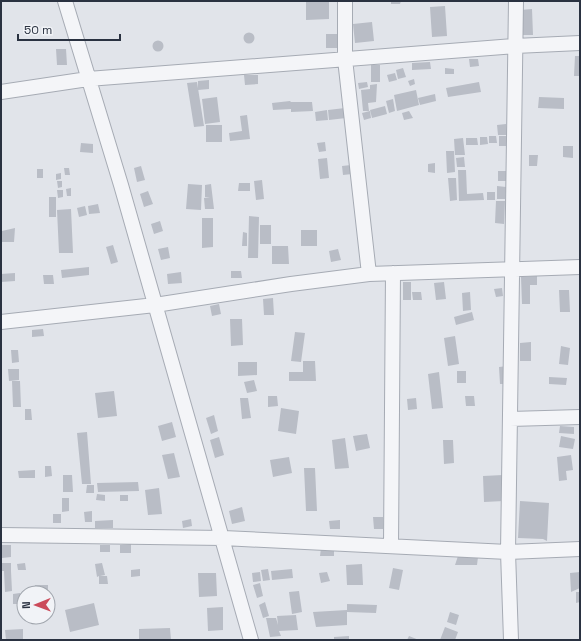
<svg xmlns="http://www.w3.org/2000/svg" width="581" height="641" font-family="'Space Grotesk',sans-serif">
	<rect width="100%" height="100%" fill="#e1e4ea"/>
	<path fill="#b9bdc6" d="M306,1H329V19L306,20Z
		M391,1H401L400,4H391Z
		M445,6L447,36L432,37L430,7Z
		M532,9L533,35H520V10Z
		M372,22L374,41L355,43L353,24Z
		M243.5 38a5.5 5.5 0 1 1 11 0a5.5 5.5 0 1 1-11 0Z
		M326,34H337V48H326Z
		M152.5 46a5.5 5.5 0 1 1 11 0a5.5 5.5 0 1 1-11 0Z
		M56,49H66L67,65H57Z
		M575,56H580V76H574Z
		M469,59H478L479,66L470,67Z
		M430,62L431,69L412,70V63Z
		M371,65H380V82H371Z
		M403,68L406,77L398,79L396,70Z
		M445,68L454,69V74H445Z
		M395,73L397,80L389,82L387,75Z
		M244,75H258V84L245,85Z
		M414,79L415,84L410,86L408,81Z
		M209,80V89L198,90V81Z
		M197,82L204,126L194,127L187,83Z
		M367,82L368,87L359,89L358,83Z
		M479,82L481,92L448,97L446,88Z
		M377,84L376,102L368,103L369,111H363L361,90L370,89V85Z
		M416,90L419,105L397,111L394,95Z
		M435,94L436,101L420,105L418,98Z
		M217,97L220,122L205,124L202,99Z
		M539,97L564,98V109L538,108Z
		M393,99L395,111L389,113L386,101Z
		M290,101L291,102H312L313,111L291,112V109L273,110L272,103Z
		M385,106L387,114L372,118L370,110Z
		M345,108L346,118L329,120L328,110Z
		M327,110L328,120L316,121L315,112Z
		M370,111L371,118L364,120L362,113Z
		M409,111L413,118L404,120L402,113Z
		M247,115L250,139L230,141L229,133L242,131L240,116Z
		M506,124L507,135H498L497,125Z
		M206,125H222V142H206Z
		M489,136H496L497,143H489Z
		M499,136H506V146H499Z
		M480,137H487L488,144L480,145Z
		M463,138L465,155H455L454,139Z
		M466,138H477L478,145H466Z
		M325,142L326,151L319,152L317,143Z
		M81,143L93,144V153L80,152Z
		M563,146H573V158L563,157Z
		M446,151H454L455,172L447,173Z
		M529,155H538L537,166H529Z
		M464,157L465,167H457L456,158Z
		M327,158L329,178L320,179L318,159Z
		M435,163V173L428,172V164Z
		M351,165L352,174L343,175L342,166Z
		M141,166L145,180L137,182L134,168Z
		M64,168H69L70,175H65Z
		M37,169H43V178H37Z
		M458,170H466L467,194L483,193L484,200L459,201Z
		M498,171H507L506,181H498Z
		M61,173V179L56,180V174Z
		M448,178H456L457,200L450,201Z
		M262,180L264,199L256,200L254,181Z
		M57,181H62V187L58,188Z
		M239,183H250V191H238Z
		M188,184L202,185L201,210L186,209Z
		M211,184L214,209H205L204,198L210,197H205V185Z
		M497,186L506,187L505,199H497Z
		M71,188V196H67L66,189Z
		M57,190H63V197L58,198Z
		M148,191L153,204L144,207L140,194Z
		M487,192H495V200H487Z
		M49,197H56V217H49Z
		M496,201H505L504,224L495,223Z
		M98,204L100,213L89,214L88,206Z
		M85,206L87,215L79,217L77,208Z
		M71,209L73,253H59L57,210Z
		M249,216L259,217L258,258H248Z
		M202,218H213V247L202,248Z
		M160,221L163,231L154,234L151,224Z
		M260,225H271V244H260Z
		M15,228L14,242H2V231Z
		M301,230H317V246H301Z
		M243,232L247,233V246H242Z
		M113,245L118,262L111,264L106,247Z
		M272,246H288L289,264H272Z
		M168,247L170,258L161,260L158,249Z
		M338,249L341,260L331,262L329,251Z
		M89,267V275L62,278L61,270Z
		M231,271H241L242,278H231Z
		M181,272L182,283L168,284L167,274Z
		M15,273V281L1,282V274Z
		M43,275H53L54,284H44Z
		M537,276V285H530V304H522L521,277Z
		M403,282H411V300H403Z
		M444,282L446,299L436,300L434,283Z
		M502,288L503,296L496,297L494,289Z
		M559,290H569L570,312H560Z
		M412,292H421L422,300H413Z
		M470,292L471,310L463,311L462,293Z
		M273,298L274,315H264L263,299Z
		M219,304L221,314L212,316L210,306Z
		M472,312L474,320L456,325L454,317Z
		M230,319H242L243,345L231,346Z
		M43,329L44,336L32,337V330Z
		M295,332L305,333L301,362L291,361Z
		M455,336L459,364L448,366L444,338Z
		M531,342V361H520V343Z
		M561,346L570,348L568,365L559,364Z
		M11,350H18L19,362L12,363Z
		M303,361H315L316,381H289V372H303Z
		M238,362H257V375L238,376Z
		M508,366V384H500L499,367Z
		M8,369H19V380L9,381Z
		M457,371H466V383H457Z
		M439,372L443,408L432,409L428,374Z
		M549,377L567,378L566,385L549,384Z
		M254,380L257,391L247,393L244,382Z
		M12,381H20L21,407H13Z
		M114,391L117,416L98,418L95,393Z
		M268,396H277L278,406L268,407Z
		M465,396H474L475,406H466Z
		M240,398H248L251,418L242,419Z
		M416,398L417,409L408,410L407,399Z
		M281,408L299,411L296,434L278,431Z
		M25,409H31L32,420H25Z
		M214,415L218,431L211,434L206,418Z
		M172,422L176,437L162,441L158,426Z
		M560,426L574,427V434L559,433Z
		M87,432L91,484H82L77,433Z
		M367,434L370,448L356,451L353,436Z
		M561,436L575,439L573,449L559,447Z
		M219,437L224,455L215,458L210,440Z
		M345,438L349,468L335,469L332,440Z
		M443,440H453L454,463L444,464Z
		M174,453L180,477L168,479L162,455Z
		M571,455L573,470L566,471L567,480L559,481L557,457Z
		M289,457L292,473L273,477L270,460Z
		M45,466H51L52,476L45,477Z
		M304,468H315L317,511H306Z
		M35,470V478H19L18,471Z
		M63,475H72L73,492H63Z
		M503,475L504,501L484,502L483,476Z
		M138,482L139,491L98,492L97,483Z
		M87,485H94V493H86Z
		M159,488L162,514L148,515L145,490Z
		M97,494L105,495V501L96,500Z
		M120,495H128V501H120Z
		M62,498H69V511L62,512Z
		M520,501L549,503L547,541L543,539L518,538Z
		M242,507L245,521L232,524L229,511Z
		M92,511V522H85L84,512Z
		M53,514H61V523H53Z
		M373,517H383V529H374Z
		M191,519L192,526L183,528L182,521Z
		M113,520V528H95V521Z
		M340,520V529H330L329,521Z
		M131,544V553H120V545Z
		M1,545H11V557L2,558Z
		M100,545H110V552H100Z
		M321,548H334V556H320Z
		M458,556L478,557L477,565H455Z
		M2,563H11V571H2Z
		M25,563L26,570H18L17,564Z
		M102,563L105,575L100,576H107L108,584H99V576L97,577L95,564Z
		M362,564L363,585H347L346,565Z
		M393,568L403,570L399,590L389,588Z
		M140,569V576L131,577V570Z
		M268,569L270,580L263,581L261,570Z
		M292,569L293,578L272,580L271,571Z
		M4,571H11L12,591L5,592Z
		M260,572L261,581L253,582L252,573Z
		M327,572L330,581L321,583L319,573Z
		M580,572V588L571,592L570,573Z
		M198,573H216L217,596L199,597Z
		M260,583L263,596L257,598L253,585Z
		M35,585H48V593H34Z
		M299,591L302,612L292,614L289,592Z
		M576,592H580V602L576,603Z
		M20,593L21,604H13V594Z
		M265,602L269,616L263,618L259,605Z
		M94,603L99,625L70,632L65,610Z
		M347,604L377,605L376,613L347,612V625L316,627L313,612L347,610Z
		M223,607V630L208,631L207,608Z
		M450,612L459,615L456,625L447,622Z
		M296,615L298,630L279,631L281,636L270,637L266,618H276L278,625L277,616Z
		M445,627L458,632L455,640H440Z
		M170,628L171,640H139V629Z
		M23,629V640H6L5,630Z
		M349,636V640H334V637Z
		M409,636L419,640H407Z"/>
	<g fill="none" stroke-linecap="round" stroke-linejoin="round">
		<defs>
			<path id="street" d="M65,1L121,185L251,640
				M345,1V59L369,274
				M1,92L88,79L515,46L580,43
				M1,322L155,305L291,284L369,274L580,267
				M510,419L580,417
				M1,535L223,538L508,552L580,549
				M391,546L393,273
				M511,640L508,552L516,1"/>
		</defs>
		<use href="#street" stroke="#a6abb4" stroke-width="16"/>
		<use href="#street" stroke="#f4f5f8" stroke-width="14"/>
	</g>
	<rect width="581" height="641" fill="none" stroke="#2a3241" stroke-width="4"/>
	<g transform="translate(36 605) rotate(269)"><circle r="19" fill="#f1f3f7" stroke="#a1a6ae"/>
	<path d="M0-3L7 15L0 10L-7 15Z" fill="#cb4a5a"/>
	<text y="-6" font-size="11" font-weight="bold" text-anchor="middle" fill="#2a3241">N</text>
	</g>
	<path d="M18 34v6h102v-6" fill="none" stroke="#2a3241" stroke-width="2"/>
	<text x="24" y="34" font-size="12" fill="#2a3241" stroke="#f1f3f7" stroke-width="3" paint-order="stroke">50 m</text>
</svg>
